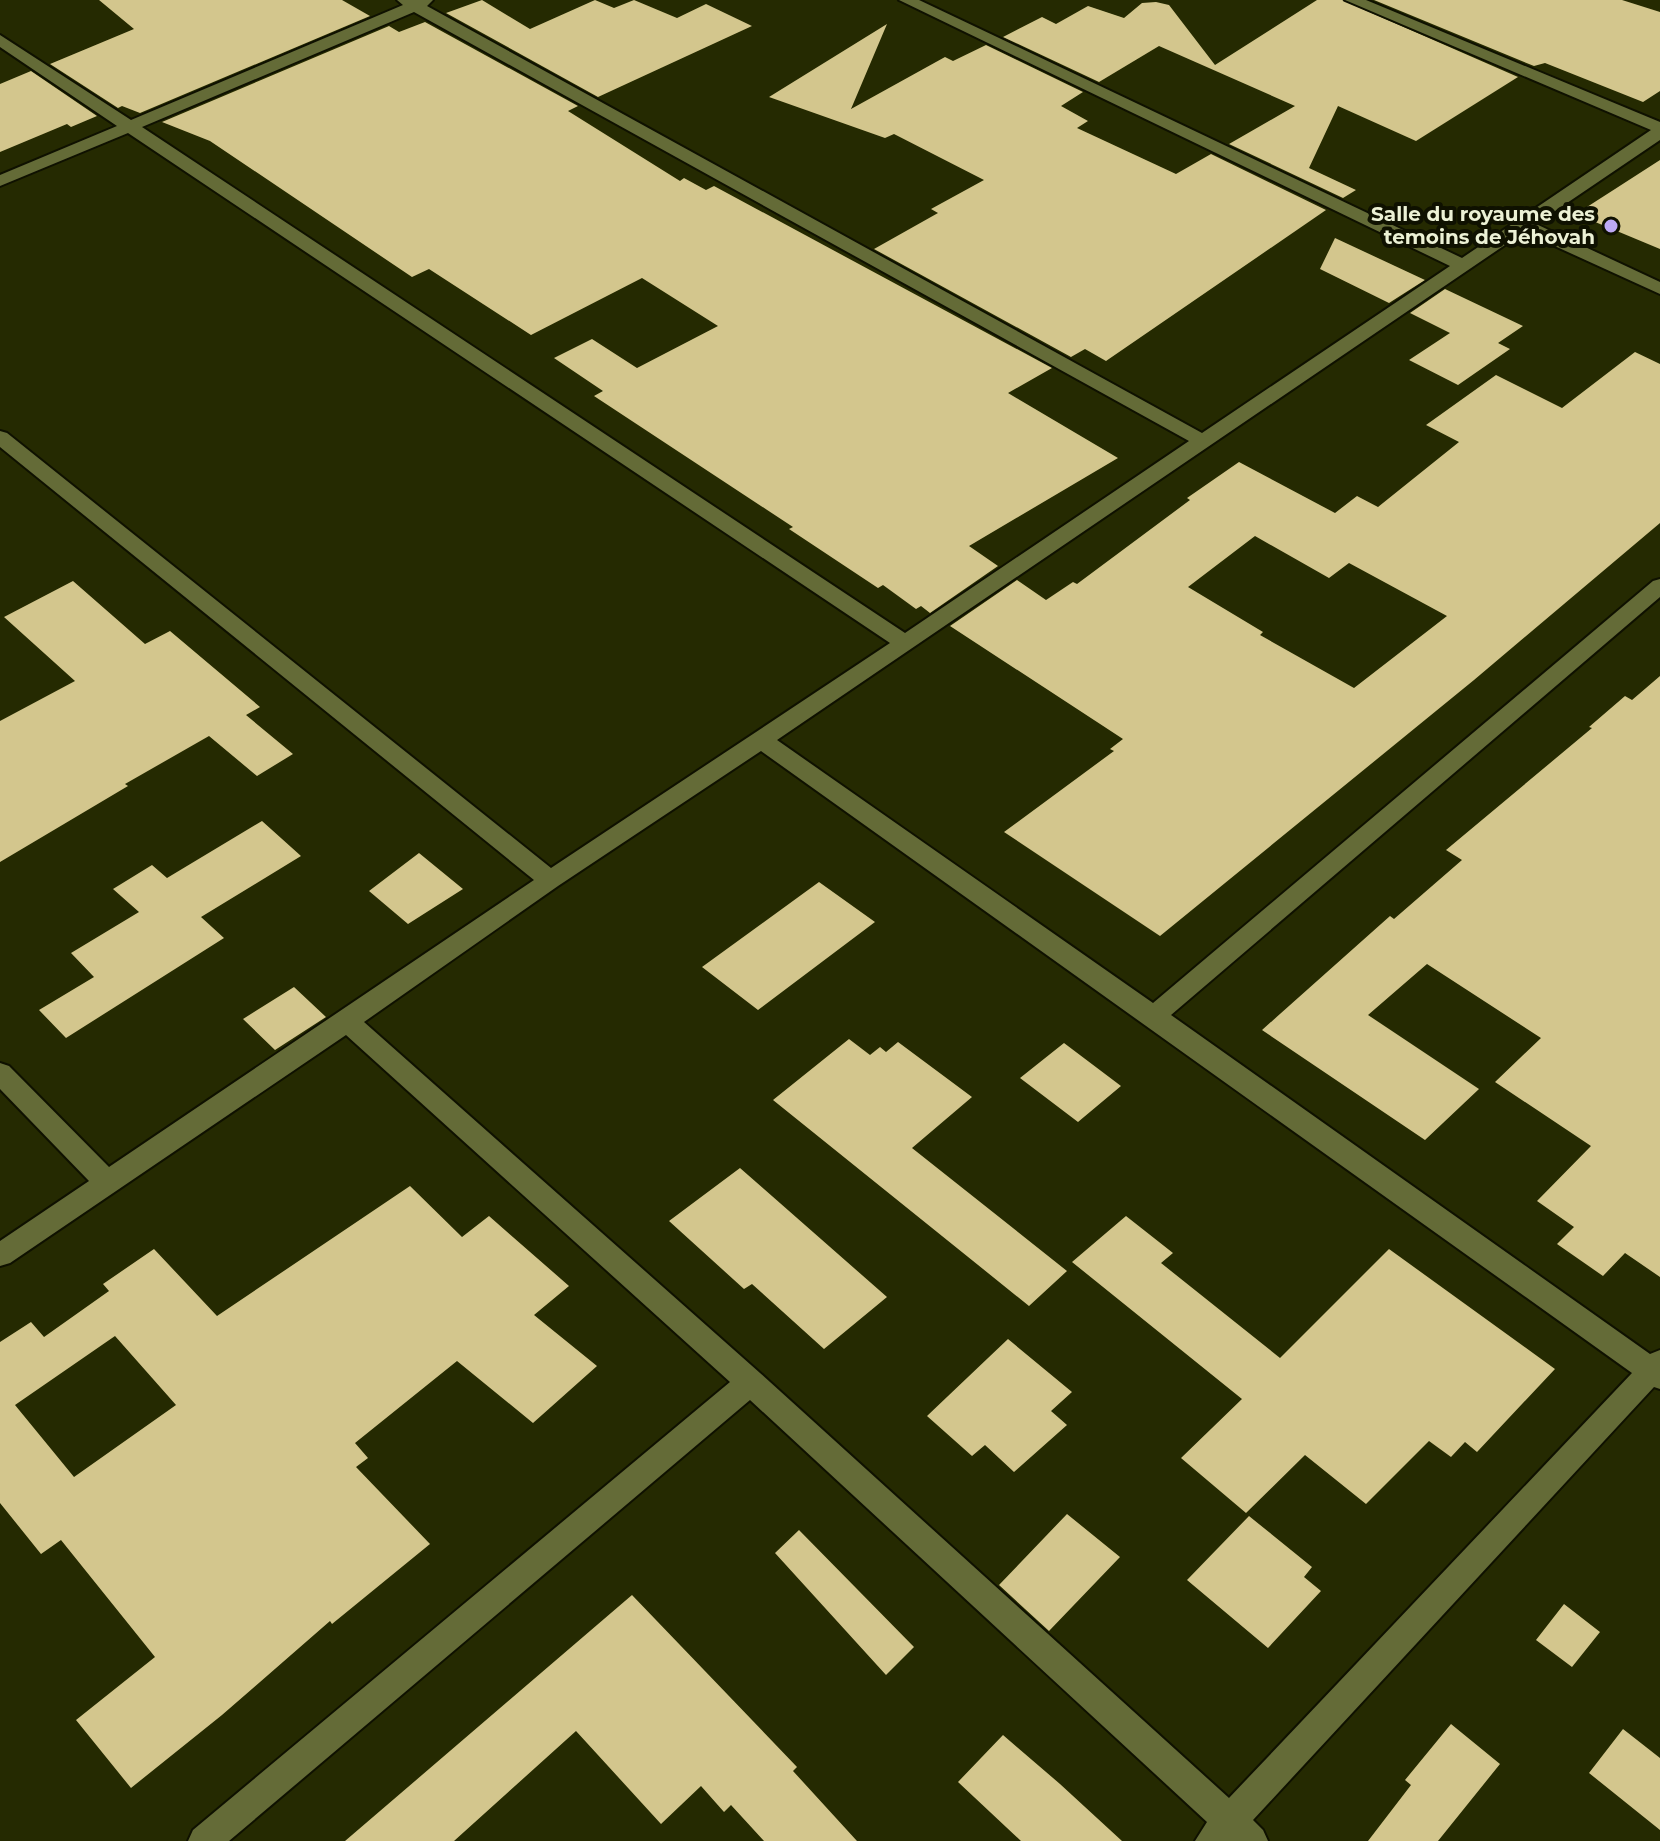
<svg xmlns="http://www.w3.org/2000/svg" width="1660" height="1841" font-family="Montserrat,sans-serif">
	<rect width="100%" height="100%" fill="#252a01"/>
	<path fill="#d3c68d" fill-rule="evenodd" d="M99,0H342L370,16L140,113L122,106L118,108L50,64L134,29Z
		M482,0L530,29L595,0L614,8L634,0L677,18L706,4L752,26L598,97L446,13Z
		M1317,0H1342L1518,77L1416,141L1338,106L1309,168L1356,190L1343,198L1229,144L1295,106L1159,46L1099,82L1003,37L1042,17L1056,24L1088,6L1124,18L1142,3L1156,2L1169,5L1215,65Z
		M1374,0H1622L1660,12V91L1643,102L1545,63L1534,66Z
		M425,22L578,106L568,111L680,181L684,178L706,190L714,186L1052,368L1008,393L1118,458L969,546L998,566L930,613L921,606L916,609L883,585L878,588L789,529L793,527L594,396L603,391L554,358L592,339L637,368L718,326L642,278L531,335L429,269L412,277L210,141L162,122L389,26L399,32Z
		M887,24L851,109L945,57L953,61L986,45L1083,92L1061,106L1088,121L1077,128L1176,174L1211,154L1326,210L1106,361L1085,349L1071,357L874,249L938,213L931,209L984,180L894,134L885,138L769,97Z
		M31,71L97,116L71,127L67,124L0,152V84Z
		M1660,160V249L1576,214L1615,189Z
		M1335,238L1425,280L1389,303L1320,269Z
		M1445,289L1523,326L1498,343L1510,349L1458,385L1409,360L1450,333L1410,313Z
		M1635,352L1660,364V523L1474,680L1160,936L1004,832L1114,751L1110,749L1123,739L950,626L1017,580L1046,600L1073,582L1077,584L1190,500L1187,498L1239,462L1335,513L1357,496L1378,507L1459,442L1426,425L1496,375L1562,408ZM1255,536L1329,578L1349,563L1447,616L1354,688L1260,635L1263,632L1188,587Z
		M73,581L145,644L170,631L260,707L246,715L293,754L257,776L209,736L125,784L128,786L0,862V721L75,681L4,617Z
		M1660,676V1277L1625,1253L1603,1276L1557,1244L1574,1227L1537,1201L1591,1146L1495,1082L1541,1038L1427,964L1368,1015L1479,1089L1425,1140L1262,1030L1390,916L1394,919L1462,860L1446,850L1592,728L1589,727L1625,696L1632,700Z
		M262,821L301,856L201,917L224,938L66,1038L39,1010L94,977L71,953L139,912L113,889L152,865L167,878Z
		M419,853L463,889L408,924L369,891Z
		M819,882L875,922L758,1010L702,967Z
		M294,987L326,1017L275,1050L243,1019Z
		M849,1039L870,1055L880,1047L886,1052L898,1042L972,1097L912,1148L1067,1271L1029,1306L773,1100Z
		M1064,1043L1121,1086L1078,1122L1020,1078Z
		M740,1168L887,1297L824,1349L752,1284L744,1289L669,1221Z
		M410,1186L462,1237L489,1216L569,1286L534,1315L597,1366L533,1423L457,1361L355,1443L368,1458L356,1467L430,1544L332,1624L330,1621L222,1715L131,1788L76,1720L155,1657L61,1540L41,1554L0,1503V1342L31,1322L44,1337L109,1291L103,1284L154,1249L217,1316ZM115,1336L176,1405L74,1477L15,1405Z
		M1126,1216L1173,1253L1161,1263L1280,1358L1389,1249L1555,1369L1477,1452L1465,1442L1451,1457L1429,1441L1366,1504L1305,1455L1246,1513L1181,1458L1242,1399L1072,1262Z
		M1008,1339L1072,1392L1051,1411L1067,1425L1014,1472L985,1445L972,1456L927,1416Z
		M1067,1514L1120,1557L1049,1631L999,1585Z
		M1249,1516L1312,1567L1304,1577L1321,1591L1268,1648L1187,1580Z
		M799,1530L914,1647L886,1675L775,1553Z
		M632,1595L797,1767L793,1771L857,1841H764L731,1805L724,1812L701,1786L661,1824L576,1731L454,1841H345Z
		M1564,1604L1600,1632L1572,1667L1536,1640Z
		M1451,1724L1500,1764L1438,1841H1368L1411,1785L1405,1780Z
		M1623,1729L1660,1758V1830L1589,1773Z
		M1003,1735L1060,1784L1122,1841H1021L958,1782Z"/>
	<g fill="none" stroke-linecap="round" stroke-linejoin="round">
		<defs>
			<path id="minor" d="M397,0H433L427,6L1202,433L1450,266L899,0H919L1462,258L1651,130L1345,0H1366L1660,122V140L1536,224L1660,282V294L1524,232L777,740L1153,1003L1653,581L1660,579V597L1171,1015L1650,1354L1660,1350V1389L1654,1387L1253,1820L1263,1830L1268,1841H1195L1207,1822L750,1400L229,1841H188L193,1830L730,1382L346,1035L10,1263L0,1266V1241L89,1181L0,1089V1063L9,1066L109,1167L534,880L0,447V431L7,433L551,868L890,643L128,133L0,186V175L117,126L0,47V35L131,120L403,5ZM414,12L1189,441L905,633L142,127ZM761,751L1632,1373L1229,1798L760,1373L364,1022L558,886Z"/>
		</defs>
		<use href="#minor" stroke="#0f1100" stroke-width="4"/>
		<use href="#minor" fill="#646b37" fill-rule="evenodd"/>
	</g>
	<circle fill="#bda9f5" stroke="#0f1100" stroke-width="3" cx="1611" cy="226" r="8"/>
	<g text-anchor="middle" dominant-baseline="central" stroke-width="8" stroke-linejoin="round" paint-order="stroke">
		<g font-size="20" font-weight="bold" fill="#ecf1d5" stroke="#0f1100" text-anchor="end">
			<text x="1595" y="214">Salle du royaume des<tspan x="1595" dy="23">temoins de Jéhovah</tspan></text>
		</g>
	</g>
</svg>
